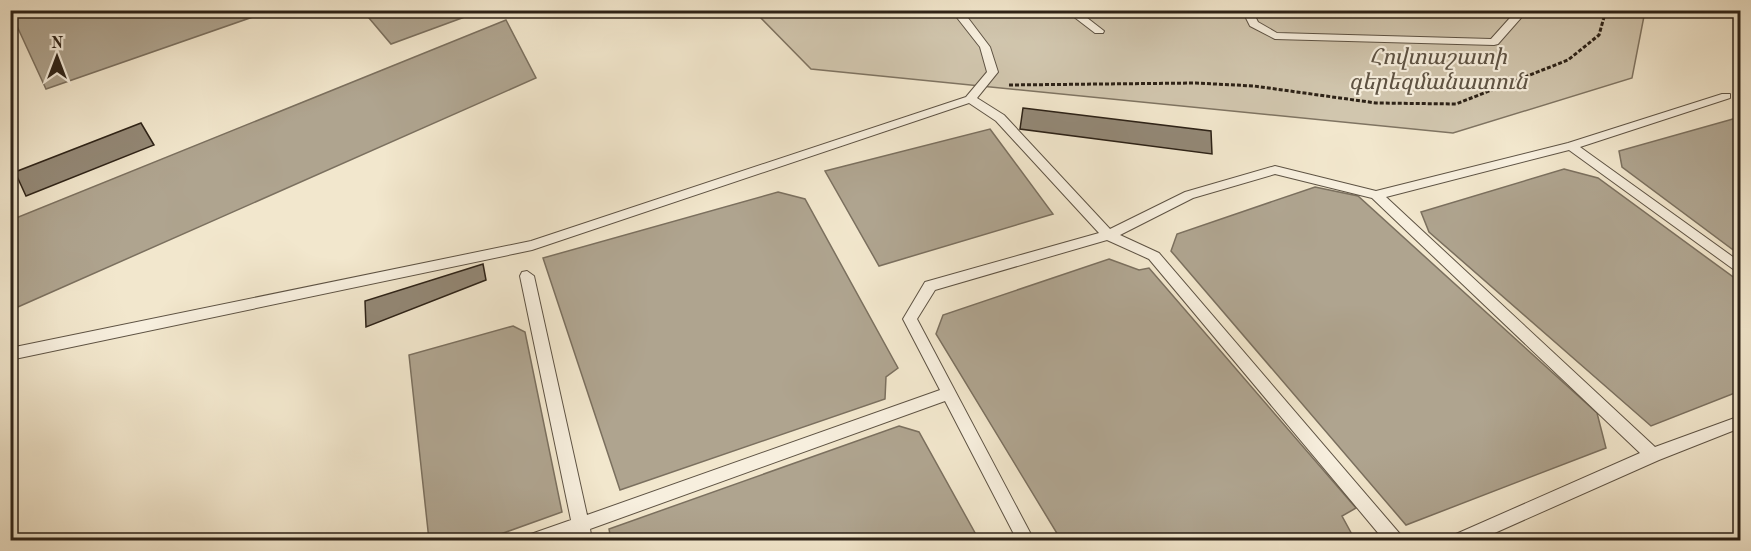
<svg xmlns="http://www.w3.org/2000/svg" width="1751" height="551" font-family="'Old Standard TT','Noto Serif Armenian',serif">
	<rect width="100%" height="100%" fill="#f2e7cd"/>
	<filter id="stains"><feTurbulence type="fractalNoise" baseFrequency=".00333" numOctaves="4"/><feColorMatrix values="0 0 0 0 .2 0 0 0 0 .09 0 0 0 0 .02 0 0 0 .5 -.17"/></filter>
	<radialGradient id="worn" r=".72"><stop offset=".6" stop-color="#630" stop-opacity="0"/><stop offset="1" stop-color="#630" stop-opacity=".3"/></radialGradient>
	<path fill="#d1c6ae" stroke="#7f7462" stroke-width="1.5" d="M754,11H1645L1632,78L1453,133L811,69Z"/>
	<path fill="#afa48f" stroke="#7b705f" stroke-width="1.5" d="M10,11L11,10L270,11L46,89Z
		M363,11H481L391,44Z
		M506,20L536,78L11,310V220Z
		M1740,117V255L1622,167L1619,151Z
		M990,129L1053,214L879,266L825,171Z
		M1564,169L1598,178L1740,282V391L1651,426L1429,232L1421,212Z
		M1315,187L1358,196L1597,413L1606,448L1406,525L1171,251L1177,234Z
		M778,192L805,199L898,368L886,377L885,399L620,490L543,258Z
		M1109,259L1139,270L1149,268L1356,508L1342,516L1355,540H1061L936,334L943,315Z
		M513,326L525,332L562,512L484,540H429L409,355Z
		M899,426L919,432L979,540H611L609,529Z"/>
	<path fill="#938876" stroke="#2d2217" stroke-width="1.5" d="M1023,108L1211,131L1212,154L1020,129Z
		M141,123L154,145L26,196L15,172Z
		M483,264L486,280L366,327L365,301Z"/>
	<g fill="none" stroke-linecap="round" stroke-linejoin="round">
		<defs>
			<path id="service" d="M951,10H962L990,47L998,72L977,98L1004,115L1110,229L1185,192L1275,166L1376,191L1568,143L1722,94H1730V98L1580,147L1740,262V274L1569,150L1386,197L1655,447L1740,416V428L1659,460L1479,540H1454L1456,534L1640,453L1372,198L1275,174L1193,198L1120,235L1159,253L1400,534L1402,540H1384L1149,259L1107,240L935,290L917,319L1034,540H1017L945,401L590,529L592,540H576L574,534L557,540H529L531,534L571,520L520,276L522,272L527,271L534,276L587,515L940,390L903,319L925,282L1099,233L996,121L969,103L532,250L10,360V348L531,241L966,97L987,72L980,47Z
				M1065,10H1077L1104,31L1103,33H1095Z
				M1242,10H1252L1258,22L1277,33L1491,39L1517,10H1528L1498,44L1494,45L1275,39L1250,26Z"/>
		</defs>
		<use href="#service" stroke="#5e5344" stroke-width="2"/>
		<path stroke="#2d2217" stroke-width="3" stroke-dasharray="4 2" stroke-linecap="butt" d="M1009,85L1196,83L1254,86L1376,103L1456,104L1568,60L1599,35L1606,10"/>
		<use href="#service" fill="#f7efde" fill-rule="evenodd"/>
	</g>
	<g text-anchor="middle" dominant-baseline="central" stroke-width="4.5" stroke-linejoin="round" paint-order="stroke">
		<g font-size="22" font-style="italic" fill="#5e5344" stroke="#f7efde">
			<text x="1438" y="58">Հովտաշատի<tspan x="1438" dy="25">գերեզմանատուն</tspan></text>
		</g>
	</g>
	<rect width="1751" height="551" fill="none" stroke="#f2e7cd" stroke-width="36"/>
	<rect x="12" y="12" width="1727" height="527" fill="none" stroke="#2d2217" stroke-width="3"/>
	<rect x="18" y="18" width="1715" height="515" fill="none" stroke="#2d2217" stroke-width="1.5"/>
	<g transform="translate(57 57)" stroke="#f7efde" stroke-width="4.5" paint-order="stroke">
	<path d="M0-4.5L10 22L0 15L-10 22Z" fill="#2d2217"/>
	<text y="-9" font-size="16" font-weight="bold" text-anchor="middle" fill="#2d2217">N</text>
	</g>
	<rect width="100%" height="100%" filter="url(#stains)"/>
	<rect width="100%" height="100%" fill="url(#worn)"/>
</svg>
